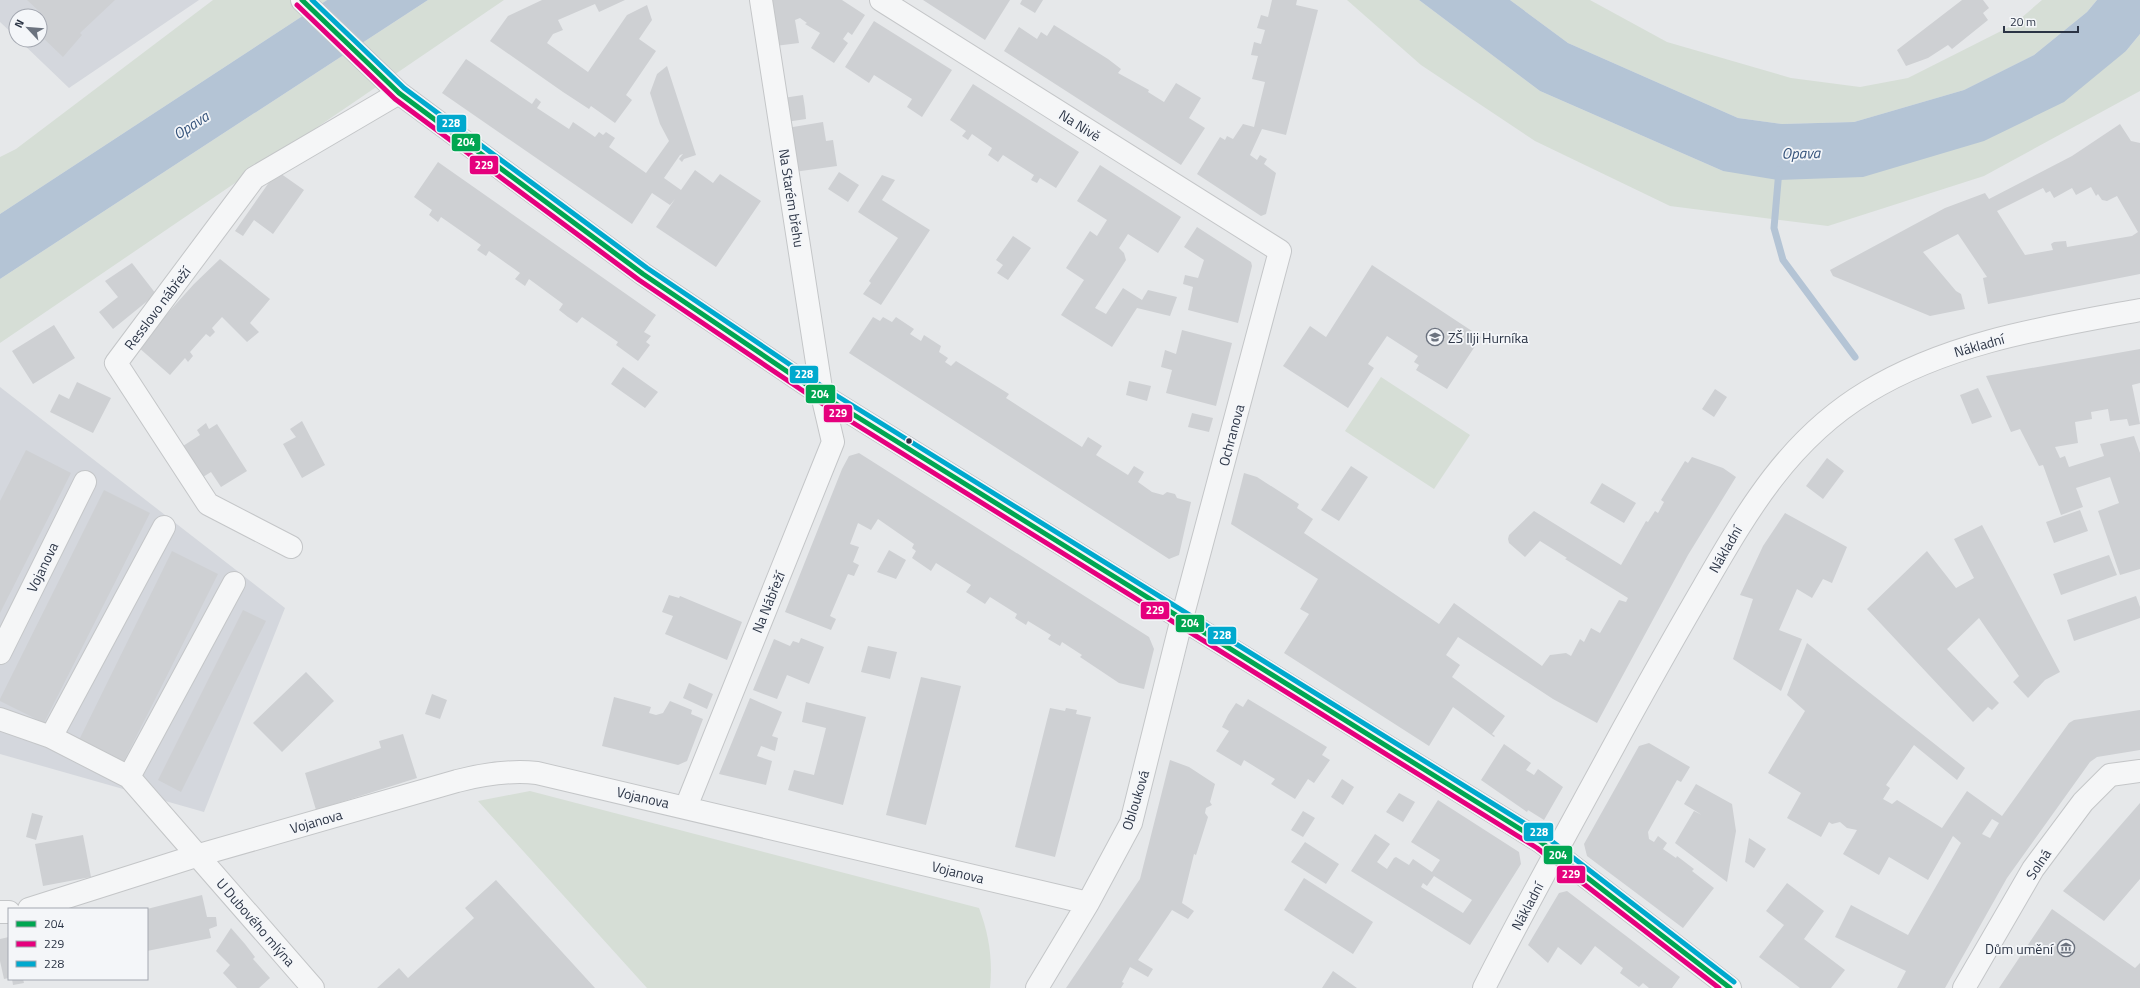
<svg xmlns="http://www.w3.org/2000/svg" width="2140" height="988" font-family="'Titillium Web',sans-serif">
	<rect width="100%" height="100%" fill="#e6e8ea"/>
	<path fill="#d4d7dd" d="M0,0H199L69,88L19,40H40V16H16V37L0,22Z
		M0,387L285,608L204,812L0,754Z"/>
	<path fill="#d6ded6" d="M213,0H327L0,214V157L16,149Z
		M428,0H504L0,343V279Z
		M1347,0H1419L1540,91L1723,171L2126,51L2140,34V91L1984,176L1828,226L1670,206L1535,141L1421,65Z
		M1510,0H1590L1667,42L1791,78L1860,87L1908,78L2013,25L2042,0H2097L2087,12L2034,55L1964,90L1854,122L1782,124L1738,118L1568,43Z
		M1381,377L1470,435L1434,489L1345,431Z
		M530,791L979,908C989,934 993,960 990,988H647L478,801Z"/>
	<path fill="#b4c4d5" d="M327,0H428L0,279V214Z
		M1419,0H1510L1568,43L1738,118L1782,124L1854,122L1964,90L2034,55L2087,12L2097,0H2140V34L2126,51L2064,102L1984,141L1863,177L1778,180L1723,171L1540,91Z"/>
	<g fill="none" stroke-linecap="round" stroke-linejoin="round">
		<path stroke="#b4c4d5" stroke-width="7" d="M1779,170L1774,228L1783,260L1855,357"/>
	</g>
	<path fill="#ced0d3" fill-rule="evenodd" d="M27,0H115L80,33L82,35L63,57L40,35L42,14Z
		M542,0H625L599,12L595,4L558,20L563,30L553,34L547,43L588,72L627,15L647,5L652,20L639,39L656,51L626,95L632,100L615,123L591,106L589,109L563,92L490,41L508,16Z
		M768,0H842L865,15L852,35L848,32L843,39L848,43L834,63L811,48L820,33L805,24L807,23L800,18L795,20L799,43L775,46Z
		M923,0H1010L985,40Z
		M1022,0H1043L1035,13L1020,4Z
		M1272,0H1297L1296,5L1318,10L1286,135L1262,129L1250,155L1257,160L1260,155L1267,159L1264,164L1276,173L1266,214L1261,216L1197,174L1220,137L1225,140L1227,136L1233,139L1243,124L1254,127L1265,82L1252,79L1258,56L1251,55L1254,42L1261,44L1265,30L1257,28L1261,15L1268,17Z
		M1962,0H1983L1989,8L1983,13L1988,20L1952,49L1948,45L1928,58L1906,66L1897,50Z
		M874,21L952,70L922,117L907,107L912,99L874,75L869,83L845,67Z
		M1054,25L1108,59L1121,69L1118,73L1149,90L1148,92L1164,102L1176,83L1201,98L1189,118L1205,128L1181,165L1004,51L1019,27L1037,39L1041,32L1047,36Z
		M466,59L532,104L536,98L541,102L537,108L569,129L573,122L595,137L599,132L603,135L606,132L615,138L609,147L646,173L669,141L660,124L650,93L657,74L667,66L696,155L684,159L682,162L679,159L683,154L680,155L664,178L681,190L695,170L713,183L720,174L761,201L716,267L656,227L675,199L670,205L652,193L632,224L442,93Z
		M973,84L1079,152L1056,188L1040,178L1037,183L1031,180L1034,175L1003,155L998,162L988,155L992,148L972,134L968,140L962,136L966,131L950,120Z
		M803,95L805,108L785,111L783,98Z
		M805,108L806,119L786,122L785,111Z
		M823,122L826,141L833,140L837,166L794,172L787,128Z
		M2120,124L2131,141L2140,143V274L1988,304L1983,278L1987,277L1958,234L1923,252L1956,291L1961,294L1965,309L1930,316L1833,276L1830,270L1945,208L1985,193L1989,199L2072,156ZM2091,187L2096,196L2098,194L2102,200L2107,201L2117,196L2138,232L2132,236L2067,247L2066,241L2054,242L2051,244L2053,250L2025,255L1997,211L2043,188L2046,193L2050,191L2054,198L2072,188L2076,195Z
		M438,162L656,315L644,332L651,336L646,342L650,345L638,361L616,345L618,342L582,317L577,323L568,317L559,310L563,304L529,279L525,286L515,279L520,273L489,251L486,256L477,250L481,245L441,217L438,222L429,215L432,210L414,197Z
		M1100,165L1181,217L1158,253L1128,234L1119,248L1124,253L1126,260L1095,308L1106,314L1123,288L1142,300L1148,290L1177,297L1170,316L1137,308L1112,347L1061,315L1084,280L1066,268L1090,231L1097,236L1107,220L1077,201Z
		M277,171L304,190L273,234L254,220L243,236L235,231Z
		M839,172L859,185L848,202L828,189Z
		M882,175L895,180L882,200L930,230L881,305L863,294L871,283L869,281L898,238L858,212Z
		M1197,227L1251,262L1252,266L1238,323L1188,310L1193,287L1183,284L1185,275L1198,278L1204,260L1184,247Z
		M1013,236L1031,248L1008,280L997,273L1003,265L996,260Z
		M220,259L270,299L250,323L259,332L247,342L222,317L212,328L215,332L210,337L206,334L190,352L193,356L188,362L185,358L170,375L138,347L139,345L194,284Z
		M132,263L156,294L113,329L99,312L118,297L105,281Z
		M1372,265L1481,337L1447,389L1416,370L1419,365L1414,362L1418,356L1387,336L1368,364L1374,368L1348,408L1283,366L1310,326L1326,337Z
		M873,317L880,321L883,317L892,322L896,317L914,329L910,334L921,341L924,335L941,346L939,352L948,358L945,362L951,366L956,361L1009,394L1006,398L1082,447L1088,437L1102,446L1096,455L1128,475L1134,466L1144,472L1138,482L1152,492L1163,495L1167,492L1175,494L1177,498L1191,502L1179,555L1169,559L849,353Z
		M54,325L75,358L33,384L12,351Z
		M1182,330L1232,343L1216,406L1166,393L1172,370L1161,367L1165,350L1176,354Z
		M2140,349V383L2132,385L2140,424L2129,426L2127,419L2110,421L2108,409L2091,412L2092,419L2075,422L2078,443L2055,447L2060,458L2065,456L2069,467L2104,456L2100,444L2134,436L2140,453V569L2120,575L2098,511L2119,503L2110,477L2076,488L2083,507L2061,515L2043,465L2039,466L2020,429L2011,432L1986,376Z
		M623,367L658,392L645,408L611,384Z
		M1129,381L1151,386L1147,401L1126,395Z
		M77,382L111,398L93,433L50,412L59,394L69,399Z
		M1978,388L1992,417L1972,424L1960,395Z
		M1715,389L1727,397L1714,417L1702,409Z
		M1192,413L1213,418L1209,432L1188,427Z
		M302,421L325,465L302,478L283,444L296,437L290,429Z
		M206,423L209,429L217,424L247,471L221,487L211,472L203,477L183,446L200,435L197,430Z
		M26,450L71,473L0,613V501Z
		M859,453L1149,637L1154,649L1144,689L1119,683L1080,657L1082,655L1062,642L1060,646L1048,639L1051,635L1028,621L1026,625L1015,618L1017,614L990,597L985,604L966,592L971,585L936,563L931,571L912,558L916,551L912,548L914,544L878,519L871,530L858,523L850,544L859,547L853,562L859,565L854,576L848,574L830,616L836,619L831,630L785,612L842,469L849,456Z
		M1692,457L1723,468L1736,477L1688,555L1597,723L1553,699L1458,637L1446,655L1460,665L1452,677L1505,716L1492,734L1495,736L1494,737L1453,707L1429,746L1284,653L1309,614L1300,609L1318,579L1231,524L1244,473L1257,477L1299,504L1297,508L1313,519L1304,533L1439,624L1454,603L1542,666L1550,655L1566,653L1571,656L1580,639L1584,642L1591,628L1600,633L1619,600L1626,602L1628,598L1565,559L1567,558L1540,541L1525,557L1509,543L1508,539L1509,535L1534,511L1621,565L1646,521L1648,522L1655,511L1658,513L1664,502L1661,500L1685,461L1688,463Z
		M1827,458L1844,471L1823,499L1806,486Z
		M1351,466L1368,477L1339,521L1321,510Z
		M1602,483L1636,503L1624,523L1590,503Z
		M104,490L150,513L44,723L0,701V699Z
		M2080,510L2088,531L2054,543L2046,522Z
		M1785,513L1847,547L1832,583L1823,579L1812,598L1797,589L1779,630L1802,639L1781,691L1733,659L1753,599L1740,595L1763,546Z
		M1982,525L2060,672L2045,680L2028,698L2013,682L2019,676L1979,618L1947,649L1999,703L1992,710L1988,707L1973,722L1867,609L1927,551L1956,588L1974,578L1954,539Z
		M889,550L906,560L896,579L877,572Z
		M172,551L218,574L123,763L79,740Z
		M2109,555L2117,575L2061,595L2053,574Z
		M669,595L679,598L680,596L742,622L727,660L665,634L673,616L662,612Z
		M2136,596L2140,607V618L2074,641L2067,620Z
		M243,610L266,621L181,792L158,780Z
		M801,638L824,647L809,684L787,675L777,699L753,690L774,639L790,646L793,641L799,643Z
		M1807,643L1965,768L1957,780L1914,745L1886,785L1890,788L1883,799L1892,804L1897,800L1942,828L1967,791L2002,816L2069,723L2074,720L2140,710V750L2097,757L2090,762L2007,878L1945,988H1897L1906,971L1835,937L1851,905L1908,935L1961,843L1953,836L1928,880L1889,857L1879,875L1843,854L1857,830L1847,828L1840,822L1832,824L1829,822L1821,837L1787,818L1801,793L1768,773L1805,711L1787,695ZM1992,819L1999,823L1990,838L1982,834Z
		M868,646L897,652L890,679L861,672Z
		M306,672L334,701L282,752L253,723Z
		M921,677L961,686L926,825L886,815Z
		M689,683L713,694L707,709L683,698Z
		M432,694L447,700L440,719L425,714Z
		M614,697L651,707L649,713L656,715L663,713L670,701L692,710L691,714L703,719L687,761L678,765L602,746Z
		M750,698L782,712L772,736L778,738L775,751L761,746L757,756L772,761L766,785L719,774Z
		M1248,699L1327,747L1322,755L1330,760L1314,783L1308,779L1295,799L1271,784L1275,779L1244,760L1241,766L1216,751L1229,731L1222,727L1228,715L1236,703L1243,707Z
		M806,702L866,717L843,805L788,790L794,770L814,775L826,728L802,722Z
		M1050,708L1065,711L1066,708L1077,710L1076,714L1091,717L1055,857L1015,847Z
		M403,734L417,778L316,810L305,773L381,748L379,741Z
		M1649,743L1690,767L1681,782L1677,780L1648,832L1649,839L1654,842L1658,836L1667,843L1663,849L1676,858L1677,856L1694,869L1692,871L1714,888L1683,928L1587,856L1584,844L1639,746Z
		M1504,744L1531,763L1526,770L1534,775L1538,769L1563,787L1544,820L1528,810L1527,812L1481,780Z
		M1170,760L1189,767L1215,784L1210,802L1212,805L1206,808L1205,813L1208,817L1196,855L1194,854L1182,903L1194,911L1188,919L1172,910L1138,960L1153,969L1148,977L1130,967L1122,982L1124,983L1121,988H1066L1140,879Z
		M1342,779L1354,787L1343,805L1331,797Z
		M1696,784L1732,804L1736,831L1727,882L1675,843L1694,811L1702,815L1684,804Z
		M1399,793L1415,802L1403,822L1386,812Z
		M1438,800L1519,852L1521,864L1470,945L1351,871L1375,834L1390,844L1377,862L1387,869L1394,858L1396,857L1409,865L1413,859L1432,872L1440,860L1411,842ZM1434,876L1472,900L1463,913L1421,887L1423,883L1427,886Z
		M2140,803V879L2104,921L2063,891Z
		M1303,811L1315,818L1303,837L1291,830Z
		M32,813L43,816L36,840L26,837Z
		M83,835L91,877L43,886L35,844Z
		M1749,838L1766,849L1754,868L1745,862Z
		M1305,842L1339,864L1326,884L1291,862Z
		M1304,878L1373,922L1353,954L1284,910Z
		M496,880L595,988H377L399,968L408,978L474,918L465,908Z
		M1787,883L1824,911L1804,939L1845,970L1831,988H1800L1759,957L1784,925L1766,911Z
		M1567,891L1680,977L1672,988H1649L1643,983L1639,987L1620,973L1623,968L1595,946L1581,965L1558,947L1548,963L1528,945L1559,893Z
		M202,895L207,917H216L217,926L209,929L211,938L147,951V909Z
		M2052,909L2135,968L2140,963V988H1999Z
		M231,928L245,944L255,957L253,959L270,978L259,988H237L223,973L230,965L216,951Z
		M9,937V978L4,979L0,961V939Z
		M1333,971L1357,988H1322Z
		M12,979H23L24,983L13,985Z"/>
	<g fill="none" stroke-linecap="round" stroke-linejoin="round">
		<defs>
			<path id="minor" d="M302,0L399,93L643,274L822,395L1541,842L1730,988
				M881,0L1280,251L1182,618L1131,823L1088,903L1037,988
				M291,547L208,504L116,363L254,178L399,93
				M0,653L85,482
				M0,719L51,737L129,777L313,988
				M51,737L164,527
				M129,777L234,583
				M686,807L833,442L822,395L761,0
				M29,909L199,855L457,781C484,774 509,770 537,773L1088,903
				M0,912H9
				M1964,988L2033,869L2083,802L2110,775L2140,771"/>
			<path id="tertiary" d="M1484,988C1528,901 1576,816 1622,731C1649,682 1676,634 1704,586C1748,510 1789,439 1867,392C1949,342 2047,327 2140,310"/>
		</defs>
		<use href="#minor" stroke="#c4c6c8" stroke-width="24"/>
		<use href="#tertiary" stroke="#c4c6c8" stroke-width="24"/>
		<use href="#minor" stroke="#f5f6f7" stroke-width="22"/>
		<use href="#tertiary" stroke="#f5f6f7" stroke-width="22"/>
		<defs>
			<path id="bus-1" d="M302,0L399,93L643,274L822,395L1541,842L1730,988"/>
			<path id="bus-2" d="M297,5L395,99L639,280L818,401L1537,848L1719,988"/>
			<path id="bus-3" d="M312,0L404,88L647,268L826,389L1545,836L1734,982"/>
		</defs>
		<use href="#bus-1" stroke="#f4f6f9" stroke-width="8"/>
		<use href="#bus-2" stroke="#f4f6f9" stroke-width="8"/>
		<use href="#bus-3" stroke="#f4f6f9" stroke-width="8"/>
		<use href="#bus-1" stroke="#00a651" stroke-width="5"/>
		<use href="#bus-2" stroke="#e5007d" stroke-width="5"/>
		<use href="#bus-3" stroke="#00a9ce" stroke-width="5"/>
	</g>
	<defs>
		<symbol id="school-ring" viewBox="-11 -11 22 22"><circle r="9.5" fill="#f4f6f9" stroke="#6c737f" stroke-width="1.5"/><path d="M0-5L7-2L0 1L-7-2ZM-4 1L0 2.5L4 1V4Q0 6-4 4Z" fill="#6c737f"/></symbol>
		<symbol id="museum-ring" viewBox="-11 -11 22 22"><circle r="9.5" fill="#f4f6f9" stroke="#6c737f" stroke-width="1.5"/><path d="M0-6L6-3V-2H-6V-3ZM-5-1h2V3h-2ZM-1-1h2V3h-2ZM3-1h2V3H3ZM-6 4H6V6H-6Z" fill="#6c737f"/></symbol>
	</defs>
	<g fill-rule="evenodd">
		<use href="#school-ring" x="1425" y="327" width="20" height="20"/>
		<use href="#museum-ring" x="2056" y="938" width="20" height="20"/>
	</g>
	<circle fill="#2b3445" stroke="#f4f6f9" stroke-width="1.5" cx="909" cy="441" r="3.5"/>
	<g text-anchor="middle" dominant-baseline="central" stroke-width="3.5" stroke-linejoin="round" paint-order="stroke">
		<g font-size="14" fill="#2b3445" stroke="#f4f6f9">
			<text transform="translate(1080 125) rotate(32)">Na Nivě</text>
			<text transform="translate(792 198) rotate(81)">Na Starém břehu</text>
			<text transform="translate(157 308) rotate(-53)">Resslovo nábřeží</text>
			<text transform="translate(1979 345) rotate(-16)">Nákladní</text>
			<text transform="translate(1231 435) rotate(-75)">Ochranova</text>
			<text transform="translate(1725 549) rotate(-60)">Nákladní</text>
			<text transform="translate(42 567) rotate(-64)">Vojanova</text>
			<text transform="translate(768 602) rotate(-68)">Na Nábřeží</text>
			<text transform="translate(643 797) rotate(13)">Vojanova</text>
			<text transform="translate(1135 800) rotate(-73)">Oblouková</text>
			<text transform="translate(316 821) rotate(-16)">Vojanova</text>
			<text transform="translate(2038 864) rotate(-56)">Solná</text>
			<text transform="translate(958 872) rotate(14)">Vojanova</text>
			<text transform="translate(1527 906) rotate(-62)">Nákladní</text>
			<text transform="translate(256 922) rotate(49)">U Dubového mlýna</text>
		</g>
		<g font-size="14" fill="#2b3445" stroke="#f4f6f9" text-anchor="start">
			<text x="1448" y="337">ZŠ Ilji Hurníka</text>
			<text x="2053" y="948" text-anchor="end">Dům umění</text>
		</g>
		<g font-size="15" font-style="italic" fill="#34527a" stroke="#f4f6f9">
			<text transform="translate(191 125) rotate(-33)">Opava</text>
			<text transform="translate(1801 153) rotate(-1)">Opava</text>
		</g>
	</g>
	<g stroke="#f4f6f9" stroke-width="1.5">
		<rect x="436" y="114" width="31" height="19" rx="4" fill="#00a9ce"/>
		<rect x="451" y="133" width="30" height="19" rx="4" fill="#00a651"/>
		<rect x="469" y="155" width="30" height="20" rx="4" fill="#e5007d"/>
		<rect x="789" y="365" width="30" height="19" rx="4" fill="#00a9ce"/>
		<rect x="805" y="384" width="31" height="20" rx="4" fill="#00a651"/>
		<rect x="823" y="404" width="30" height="19" rx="4" fill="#e5007d"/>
		<rect x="1140" y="601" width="30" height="19" rx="4" fill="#e5007d"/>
		<rect x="1175" y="614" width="30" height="19" rx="4" fill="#00a651"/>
		<rect x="1207" y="626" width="30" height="19" rx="4" fill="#00a9ce"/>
		<rect x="1523" y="822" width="31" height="20" rx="4" fill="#00a9ce"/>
		<rect x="1543" y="845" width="30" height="20" rx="4" fill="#00a651"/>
		<rect x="1556" y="865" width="30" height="19" rx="4" fill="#e5007d"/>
	</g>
	<g font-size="11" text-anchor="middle" font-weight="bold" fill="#fff">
		<text x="451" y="127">228</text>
		<text x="466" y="146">204</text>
		<text x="484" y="169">229</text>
		<text x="804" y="378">228</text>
		<text x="820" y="398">204</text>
		<text x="838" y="417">229</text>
		<text x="1155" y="614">229</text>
		<text x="1190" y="627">204</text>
		<text x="1222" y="639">228</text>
		<text x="1539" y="836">228</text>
		<text x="1558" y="859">204</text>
		<text x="1571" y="878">229</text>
	</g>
	<rect x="8" y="908" width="140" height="72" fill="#f4f6f9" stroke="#a4a8b1"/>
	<rect x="16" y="921" width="20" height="6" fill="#00a651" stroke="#a4a8b1"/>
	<text x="44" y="928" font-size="12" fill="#2b3445">204</text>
	<rect x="16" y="941" width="20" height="6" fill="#e5007d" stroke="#a4a8b1"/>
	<text x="44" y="948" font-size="12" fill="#2b3445">229</text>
	<rect x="16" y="961" width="20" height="6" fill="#00a9ce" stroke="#a4a8b1"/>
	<text x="44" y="968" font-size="12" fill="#2b3445">228</text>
	<g transform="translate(28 28) rotate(296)"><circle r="19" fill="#f4f6f9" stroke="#a4a8b1"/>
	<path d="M0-3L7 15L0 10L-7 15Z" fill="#6c737f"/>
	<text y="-6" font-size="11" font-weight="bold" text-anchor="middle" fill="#2b3445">N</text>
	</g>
	<path d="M2004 26v6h74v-6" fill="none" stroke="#2b3445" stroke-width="2"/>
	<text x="2010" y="26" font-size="12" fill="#2b3445" stroke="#f4f6f9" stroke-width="3" paint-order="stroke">20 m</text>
</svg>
